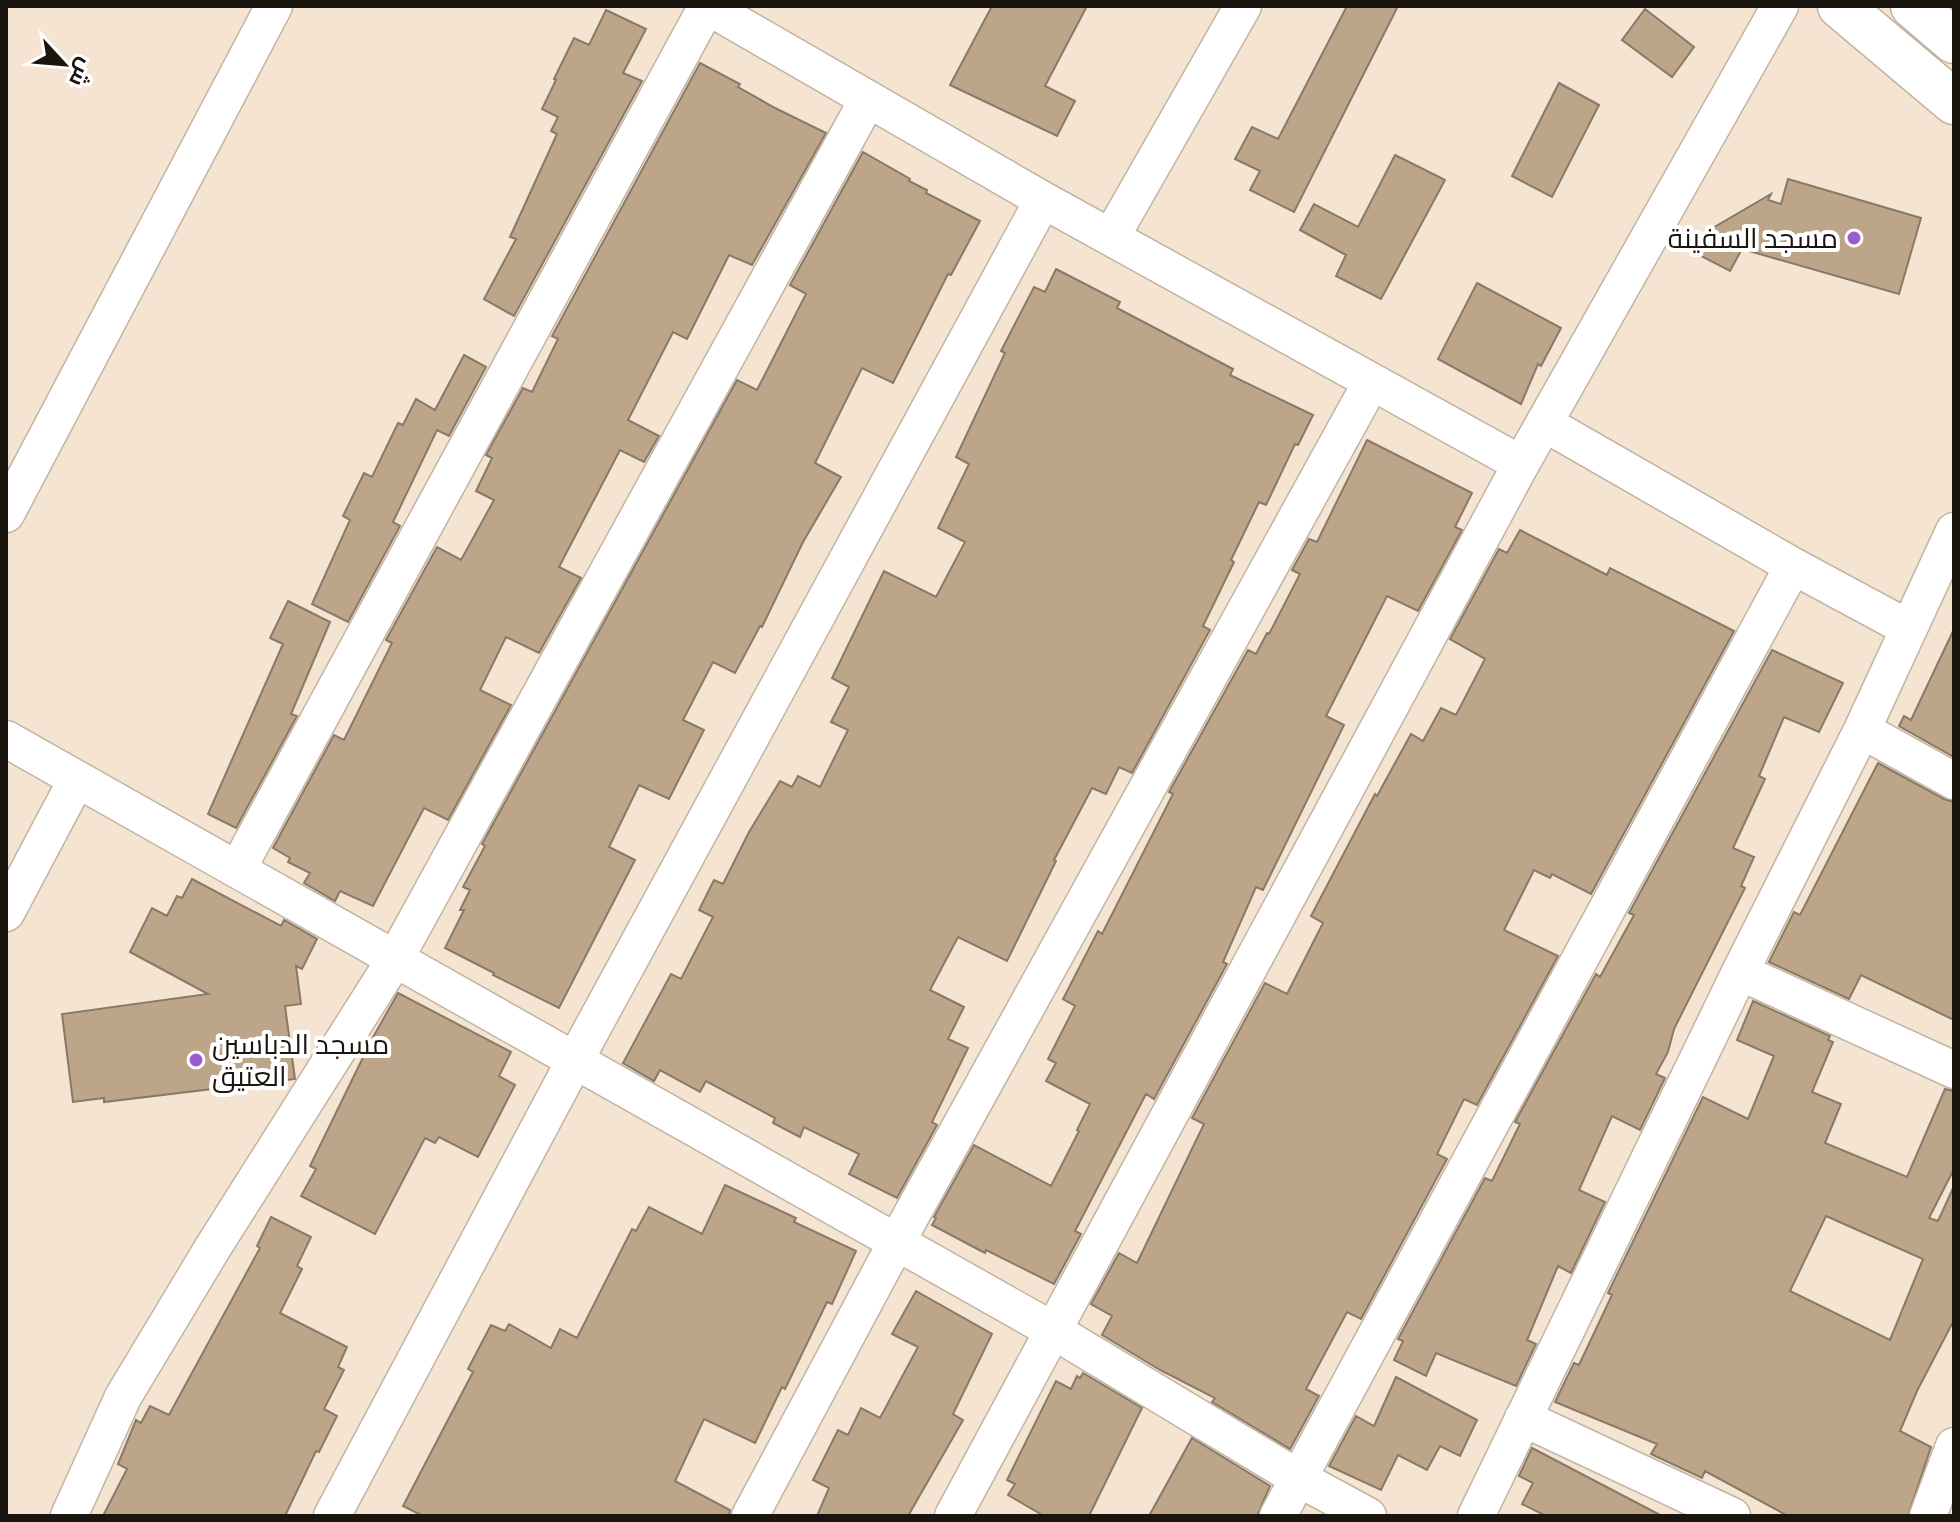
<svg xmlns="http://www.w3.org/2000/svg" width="1960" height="1522" font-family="'Roboto Condensed',Cairo,sans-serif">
	<rect width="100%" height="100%" fill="#f4e4d1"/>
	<path fill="#bda58a" stroke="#887969" stroke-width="2" fill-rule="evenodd" d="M992,6H1087L1045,86L1075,101L1057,136L950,85Z
		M1347,6H1398L1294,212L1250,190L1260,171L1235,159L1252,127L1278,139Z
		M1645,9L1694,47L1672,77L1622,40Z
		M606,10L646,29L623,73L642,81L514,316L484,299L516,239L510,237L557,134L551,131L558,117L542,109L556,80L554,79L574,38L589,45Z
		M700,63L740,84L738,87L775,108L826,133L752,265L729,255L687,339L673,332L628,420L659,436L644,462L620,450L559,567L581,578L539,653L506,637L480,690L511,705L448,820L424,808L373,906L340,891L335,901L304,883L310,873L288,862L290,858L273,848L334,735L344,740L392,643L386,640L437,547L461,560L494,500L476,491L492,458L486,455L523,388L532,392L558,339L552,336Z
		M1559,83L1599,105L1552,197L1512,176Z
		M863,152L910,179L909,181L927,190L926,193L980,221L951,275L948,274L893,383L862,368L815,463L841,477L803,542L762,627L760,626L735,673L713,662L683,720L704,730L669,799L639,785L609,847L635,860L559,1008L493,975L494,973L445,948L464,910H460L470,890L463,887L485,846L482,844L737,380L757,390L806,294L790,285Z
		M1395,155L1445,180L1381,299L1336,276L1346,255L1300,230L1314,204L1358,227Z
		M1788,179L1921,218L1899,294L1742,249L1730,271L1682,246L1771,194L1768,200L1781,204Z
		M1056,269L1120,302L1117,308L1233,369L1230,375L1313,415L1298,445L1295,444L1266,505L1259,502L1231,560L1234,562L1203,626L1210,630L1132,773L1119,767L1106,794L1092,788L1054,860L1056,861L1007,961L958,937L930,990L964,1007L948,1039L968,1048L932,1122L937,1125L897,1198L849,1174L859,1154L804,1127L800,1137L773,1123L775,1118L706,1081L700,1092L660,1070L654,1081L623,1063L671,974L681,979L713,917L699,910L714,880L723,884L749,832L780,781L792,787L798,776L820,787L848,730L831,722L849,687L832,678L884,571L936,597L965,542L938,528L969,464L956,457L1005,353L1001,351L1034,287L1045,292Z
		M1477,283L1561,328L1541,366L1538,364L1521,404L1438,359Z
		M464,355L486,367L449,436L437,430L393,522L400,526L348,622L312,604L350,520L343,516L364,473L372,477L398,423L403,425L416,399L435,410Z
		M1367,440L1472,493L1455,527L1462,530L1418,611L1387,596L1326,716L1344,725L1263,890L1256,887L1223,962L1227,964L1154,1099L1146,1094L1075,1231L1081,1234L1054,1284L986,1250L985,1253L932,1225L936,1218L934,1217L974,1145L1051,1186L1079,1131L1077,1130L1090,1104L1046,1081L1056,1063L1048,1059L1075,1006L1063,999L1098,931L1102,934L1173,794L1169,792L1248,650L1256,654L1267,633L1269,634L1300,574L1292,570L1309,539L1317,542Z
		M1520,530L1607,575L1610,568L1734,631L1591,894L1552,874L1550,878L1534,870L1504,930L1558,956L1477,1105L1464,1099L1437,1154L1447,1159L1361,1319L1347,1312L1331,1342L1306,1389L1319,1396L1290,1449L1212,1402L1215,1398L1160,1370L1102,1335L1112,1316L1091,1304L1119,1253L1137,1263L1204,1124L1192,1118L1265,983L1287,994L1323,923L1311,916L1375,794L1377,796L1411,734L1423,741L1441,708L1456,715L1485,659L1450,639L1499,549L1507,553Z
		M288,601L330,622L291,714L297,716L236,828L208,814L283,644L270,638Z
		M1954,629V757L1899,726L1904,716L1911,720Z
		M1772,650L1843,683L1819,732L1784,717L1759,776L1765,779L1733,848L1754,857L1741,886L1745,888L1674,1029L1668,1052L1656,1074L1665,1078L1640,1130L1612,1116L1579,1190L1605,1202L1571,1273L1558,1266L1527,1340L1536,1344L1516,1386L1436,1353L1426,1376L1394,1360L1403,1341L1398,1339L1485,1178L1492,1181L1520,1124L1515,1122L1596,974L1600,977L1634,915L1629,913Z
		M1878,763L1944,799L1954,802V1020L1861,975L1849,999L1769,962L1794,912L1800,915Z
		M192,879L281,926L284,920L317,939L302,969L296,966L301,1004L285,1006L295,1079L104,1102V1098L73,1102L62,1014L208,994L130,952L152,908L167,916L177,896L182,898Z
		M398,993L511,1052L499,1076L515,1085L478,1157L439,1137L435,1143L425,1138L375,1234L301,1196L316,1169L310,1166L372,1039Z
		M1753,1001L1830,1036L1828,1040L1833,1042L1812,1092L1841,1104L1825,1143L1907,1177L1945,1089L1954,1091V1169L1929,1218L1938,1221L1954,1186V1320L1917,1391L1900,1431L1931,1447L1908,1516H1788L1705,1471L1702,1478L1651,1454L1657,1444L1555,1402L1574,1363L1579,1365L1612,1295L1608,1293L1703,1097L1748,1119L1774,1056L1737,1040ZM1826,1216L1923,1259L1890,1340L1790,1291Z
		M725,1185L796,1218L794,1222L856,1251L832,1304L827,1302L785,1389L782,1387L755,1443L704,1419L675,1481L730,1510L729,1516H423L403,1506L473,1372L468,1369L491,1325L505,1331L509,1324L551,1348L560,1329L577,1338L632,1229L636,1231L649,1207L702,1234Z
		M271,1217L311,1237L297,1266L302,1269L280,1313L347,1347L338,1367L344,1370L324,1409L337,1416L319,1452L316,1451L285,1516H103L127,1469L118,1464L136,1420L141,1423L150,1406L169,1415L260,1248L257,1246Z
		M916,1291L992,1334L953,1414L963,1420L908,1516H817L829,1488L813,1480L838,1430L848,1435L861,1408L880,1418L918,1347L892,1334Z
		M1083,1373L1142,1408L1089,1516H1044L1008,1495L1015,1484L1007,1480L1056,1381L1071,1389L1077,1376L1080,1378Z
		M1396,1377L1477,1420L1460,1456L1440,1446L1427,1470L1398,1455L1381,1490L1329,1466L1356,1416L1374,1426Z
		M1192,1438L1270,1486L1257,1516H1149Z
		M1532,1448L1662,1516H1546L1522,1504L1533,1483L1519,1476Z"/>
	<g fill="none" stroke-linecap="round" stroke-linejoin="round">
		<defs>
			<path id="street" d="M707,6L1043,200L1521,464
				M1111,237L1243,6
				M1544,423L1793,566L1908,628
				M6,514L274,6
				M1862,730L1954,781
				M6,739L1054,1331L1298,1478L1368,1516
				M238,868L707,6
				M6,913L77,779
				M1740,972L1954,1070
				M1523,1418L1732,1516
				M69,1516L123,1397L212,1249L395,959L868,99
				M332,1516L574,1062L1043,200
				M750,1516L896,1243L1371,383
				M953,1516L1521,464L1780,6
				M1278,1516L1793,566
				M1476,1516L1740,972L1862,730L1954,531
				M1928,1516L1954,1446"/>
			<path id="primary" d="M1840,6L1954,102
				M1913,6L1954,41"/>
		</defs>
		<use href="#street" stroke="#c3b4a2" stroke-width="39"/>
		<use href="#primary" stroke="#c3b4a2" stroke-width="47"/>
		<use href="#street" stroke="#fff" stroke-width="36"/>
		<use href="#primary" stroke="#fff" stroke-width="44"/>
	</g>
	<g fill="#9b5cd2" stroke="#fff" stroke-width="3">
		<circle cx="1854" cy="238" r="8"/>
		<circle cx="196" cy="1060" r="8"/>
	</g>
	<g text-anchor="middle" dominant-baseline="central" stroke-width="8" stroke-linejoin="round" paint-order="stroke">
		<g font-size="28" fill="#1b150f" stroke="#fff" text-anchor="end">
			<text x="1838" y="238">مسجد السفينة</text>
			<text x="212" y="1044" text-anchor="start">مسجد الدباسين<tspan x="212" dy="32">العتيق</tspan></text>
		</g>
	</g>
	<rect width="1960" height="1522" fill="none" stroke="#1b150f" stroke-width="16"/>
	<g transform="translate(64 64) rotate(116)" stroke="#ffffff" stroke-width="6" paint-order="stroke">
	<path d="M0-6L14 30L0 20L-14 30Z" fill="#1b150f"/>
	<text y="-12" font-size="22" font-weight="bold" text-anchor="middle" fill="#1b150f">ش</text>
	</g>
</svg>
